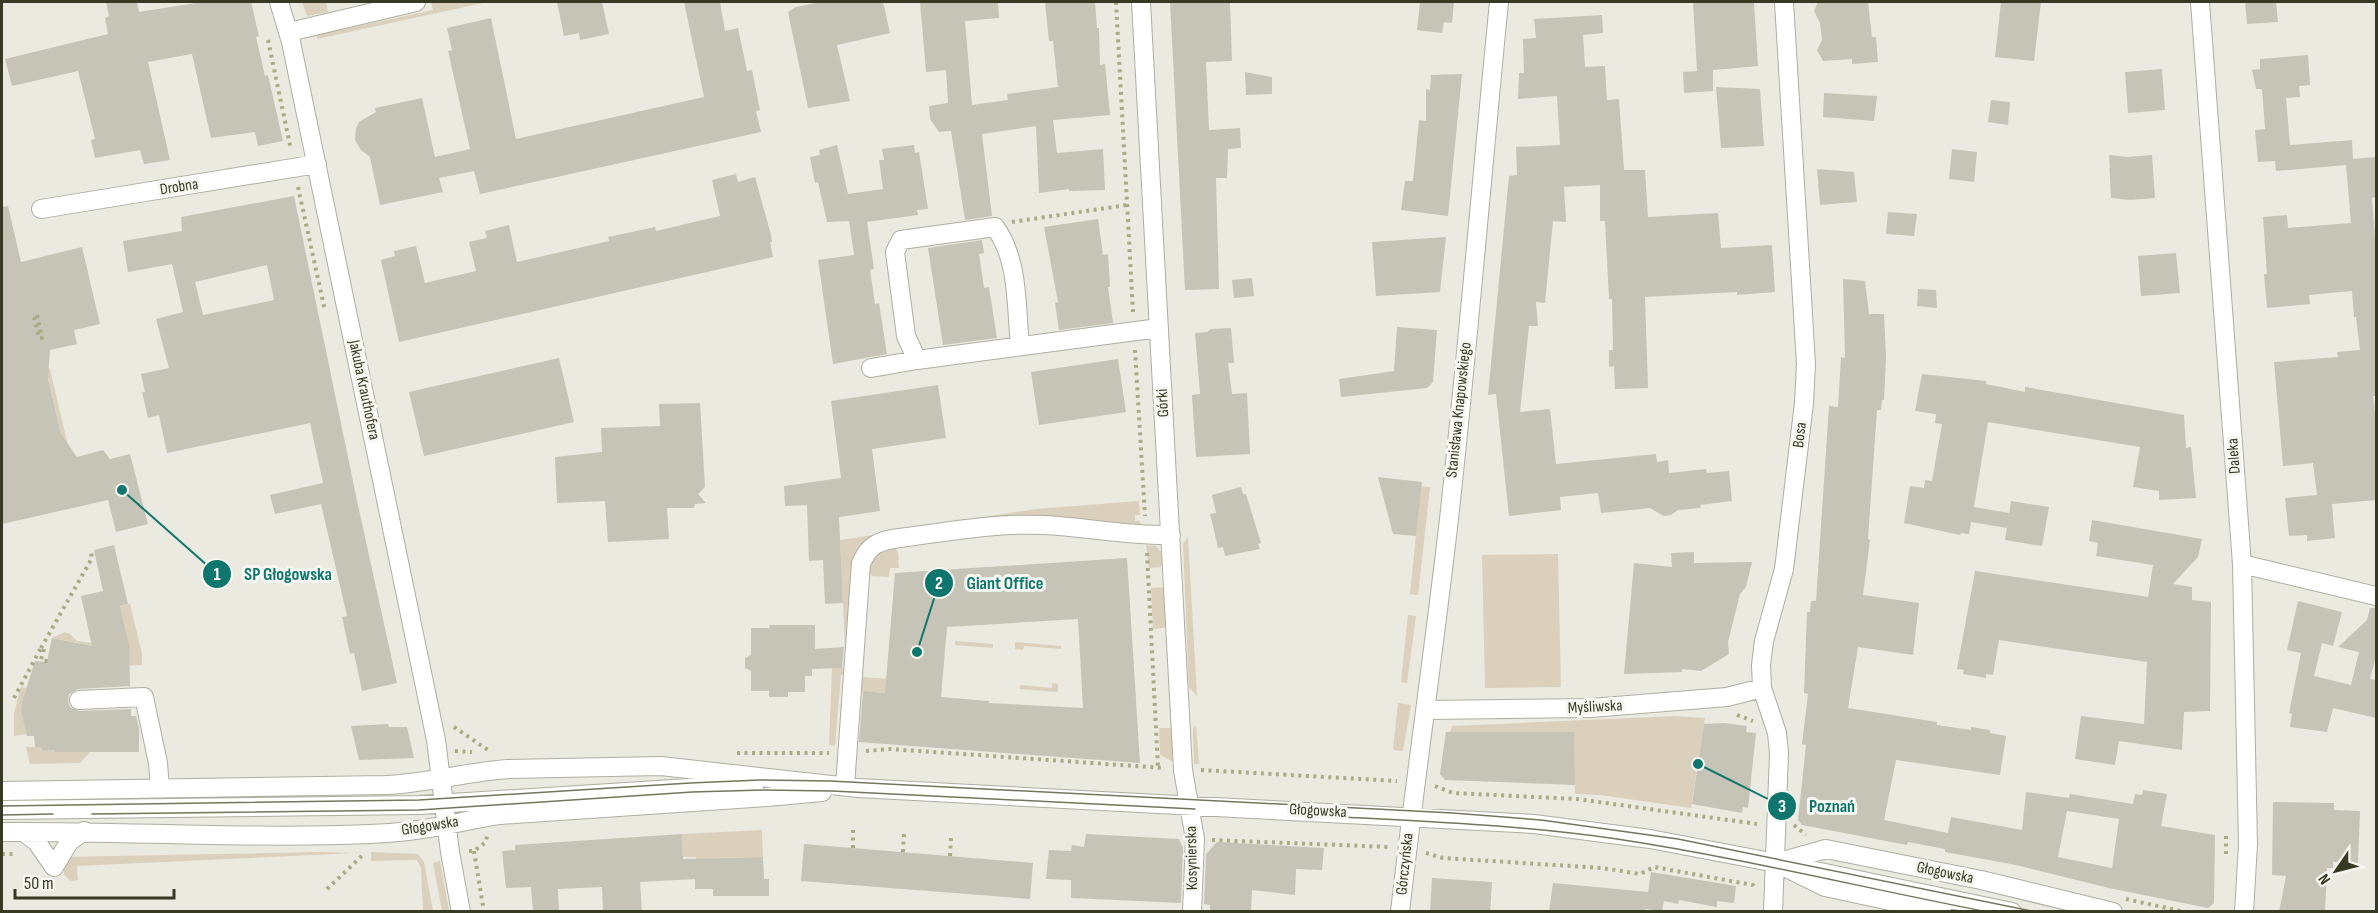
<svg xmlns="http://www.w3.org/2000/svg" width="2378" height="913" font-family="'Sofia Sans Condensed',sans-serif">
	<rect width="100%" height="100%" fill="#ebeae1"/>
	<path fill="#dbd0bb" d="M302,2H326L328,12L307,16Z
		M431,2H488L317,39V35L433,10Z
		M46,368L50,369L79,493L77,504Z
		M1421,486L1430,487L1418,595L1410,594Z
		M1139,501L1140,515H1135V521H1140L1141,526L956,521L1036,509Z
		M881,534L870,539L846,675H841L835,746L829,745L832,668H846L840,540Z
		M1188,537L1197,696L1189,687L1183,544Z
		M1146,545L1156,546L1162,553L1163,564L1160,567L1149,568Z
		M894,547L898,552L899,568H890L889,577L873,576L868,573L875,551Z
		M1558,554L1561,687L1485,688L1482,555Z
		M1161,587L1165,590L1167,625L1163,628L1153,629L1151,588Z
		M130,604L142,654V665L119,666V645L80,646V643L52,638L65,632L70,634L77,641L109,645L128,640L120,606Z
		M1408,615L1416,616L1407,683L1401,682Z
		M955,641L993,644V648L955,645Z
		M1015,642L1061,646V649L1024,646L1023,650L1015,649Z
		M862,677L889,679L888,693L858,691L860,679Z
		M1052,683L1058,684V692L1020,689V685L1052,688Z
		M21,687L26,688L21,710L28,734L14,736V713Z
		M1398,703L1411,705L1403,751L1394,750L1393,748Z
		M1674,716L1705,718L1691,808L1600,795L1575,794L1574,732H1450L1452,726Z
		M1196,725L1199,764H1194L1193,729Z
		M1159,728H1170L1172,730L1174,762L1160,755Z
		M26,747H42L43,751L55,750V752H90L80,763L30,764Z
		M762,830L763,857L712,858L697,862L696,857H683L682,834Z
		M323,852L355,853L77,866L78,880L70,881L64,874V857Z
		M371,852L418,854L424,862L433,911H423L421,868L417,860L371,861Z
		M440,861L449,911H442L433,863Z"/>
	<path fill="#c5c4b7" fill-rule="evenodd" d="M106,2H137L139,12L202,2H251L259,36L256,37L265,76L268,75L283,141L258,146L255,132L211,138L192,54L148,62L170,160L144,164L140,150L95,158L91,140L95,139L78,71L12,86L5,59L108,34L105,18L109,16Z
		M557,2H602L609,34L580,40L579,33L564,36Z
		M684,2H720L725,31L738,28L747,71L752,70L760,110L756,111L761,132L480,194L474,171L439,178L443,192L380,205L370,157L361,150L355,140L356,128L359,122L376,112L375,108L422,98L435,157L470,149L448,51L452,50L447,28L491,18L516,139L704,97Z
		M820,2H883L890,33L837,45L850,101L808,108L788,12L796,7Z
		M920,2H998L999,18L965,21L972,105L1008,100L1007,94L1058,87L1053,41H1049L1045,2H1095L1097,28H1099L1100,65L1105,64L1110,115L1053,120L1057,153L1103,149L1105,190L1069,191V189L1039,193L1036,126L982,134L992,216L965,220L951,131L939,132L930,119L929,106L948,103L946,70L926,72Z
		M1170,2H1230L1232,61L1206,62L1209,130L1240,128L1241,148L1228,149L1227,178H1216L1219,289L1185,290Z
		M1420,2H1454L1452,23L1444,22L1442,33L1417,30Z
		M1693,2H1754L1758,66L1713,70V91L1684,93L1683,72L1697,71Z
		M1818,2H1868L1872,37H1876L1878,62L1852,64V59L1823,61L1817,50L1822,40L1820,23L1814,11Z
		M2001,2H2041L2034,61L1995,57Z
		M2245,2H2276L2278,22L2247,24Z
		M1602,15L1603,33L1583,35L1585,67L1605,66L1607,100L1619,99L1624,170H1645L1648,217L1718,213L1721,248L1772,245L1775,292L1737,295V292L1645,297L1648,388L1615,389L1614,366L1609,367V350H1613L1612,299H1609L1605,221H1600V185L1564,187L1566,222L1553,221L1545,303L1536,302L1538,326H1529L1520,412L1550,409L1556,464L1656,454L1657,462L1668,460L1669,473L1706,469L1707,473L1729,471L1732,501L1700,505L1701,508L1678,510L1671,515L1664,516L1650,508L1601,513L1598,493L1560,497L1561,510L1509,516L1496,394L1488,395L1509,176L1517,175L1516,147L1560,145L1557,96L1518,99L1519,73H1524L1523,39L1536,38L1534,19Z
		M2308,55L2310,85L2299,86L2300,97L2286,98L2290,145L2352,140L2353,159L2376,157V197L2372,198L2376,249V396H2373L2376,420V500L2332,504L2335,538L2307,541V535L2289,536L2285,498L2317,495L2313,463L2283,466L2274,362L2338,357L2337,352L2360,350L2356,317H2354L2352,291L2309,295L2310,304L2267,308L2264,274H2267L2263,217L2287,215L2288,228L2351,223L2346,165L2276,171L2275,161L2258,162L2255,130L2265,129L2262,89H2256L2252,70L2260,69V59Z
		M2162,69L2165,110L2128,113L2125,72Z
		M1245,72L1272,77V94L1246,95Z
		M1462,74L1448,216L1401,210L1405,181H1413L1419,120L1426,121V89L1430,90L1431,75Z
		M1716,87L1760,89L1764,146L1721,148Z
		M1824,93L1877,96L1874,121L1823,117Z
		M1991,100L2010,102L2008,125L1988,122Z
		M837,145L848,194L883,189L879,160H884L882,149L914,145L915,153L919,152L928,209L917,210L918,215L867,222L874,269L870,270L875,304L879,303L887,354L833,364L818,260L854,255L849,221L827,222L818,182L815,183L810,157L820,155L819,150Z
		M1952,149L1977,152L1974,182L1949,179Z
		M2109,155L2127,157L2152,155L2155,198L2130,200L2111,198Z
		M1817,169L1854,172L1857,202L1820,205Z
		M736,174L738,182L755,177L771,235L772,242H770L773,257L399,342L381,260L395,256L394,251L416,246L425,283L476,271L469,242L487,238L485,231L509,225L517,262L609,241L608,237L655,227L656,231L720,216L712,180Z
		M294,196L356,496L397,683L362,691L354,653L350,654L342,617L347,616L321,504L275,514L270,495L323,483L310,423L167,453L159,415L148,418L142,392H145L141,374L169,368L156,319L183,312L172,264L128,272L123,241L182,231L181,217ZM267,265L274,300L203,315L195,282Z
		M8,206L21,262L82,247L100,324L74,330L77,344L50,350L48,378L61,434L77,457L103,450L110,459L130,454L148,524L116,532L108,500L2,524V207Z
		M1888,212L1917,214L1914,236L1886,234Z
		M1098,219L1103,255L1108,254L1110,287H1108L1113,323L1059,330L1055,303L1058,302L1044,227Z
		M1446,237L1440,292L1376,296L1372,242Z
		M982,240L984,253L979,254L984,288L989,287L997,338L943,345L928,248Z
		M2176,253L2180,293L2141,296L2138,256Z
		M1252,278L1254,296L1234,298L1232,280Z
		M1843,279L1865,281L1869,314H1884L1886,357L1884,400H1882L1881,410H1877L1868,539L1870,540L1863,595L1919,603L1913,655L1858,647L1848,708L1937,722V725L1971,730V727L1990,730V733L2006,736L2000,775L1896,760L1884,820L1948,833L1951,817L2022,830L2026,792L2069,798L2070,794L2133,804L2135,794L2142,795L2143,790L2167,794L2161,826L2215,835L2214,903L2208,908L2109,888L2016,865L1945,852V849L1908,842L1907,845L1802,825L1798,820L1806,745L1802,744L1808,694L1804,693L1807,612H1810L1811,601H1816L1829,406L1838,407L1841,357L1845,358ZM2067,811L2119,819L2112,868L2058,857Z
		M1918,289L1936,290L1937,308L1917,306Z
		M1397,327L1437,330L1433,382L1427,388L1341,397L1339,379L1394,371Z
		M1231,328L1234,363H1228L1232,394L1247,393L1250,454L1196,457L1192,395L1200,394L1195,333L1207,332L1211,329Z
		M559,358L574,422L424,456L409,392Z
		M1118,359L1126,412L1039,425L1031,372Z
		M1922,374L1986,381V384L2025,392V387L2184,415L2186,448L2191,447L2196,498L2159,500V491L2133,487L2140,447L1988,422L1974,507L2009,513L2007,528L1971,522L1969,534L1961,533L1960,535L1904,523L1910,486L1924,488L1925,480L1932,481L1942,424L1935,423L1936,414L1915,411Z
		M938,385L946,438L872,449L880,511L839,517L843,603L825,604L823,560L809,561L807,505L785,506L784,486L841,478L831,401Z
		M700,403L705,487L698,494L706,503L695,504L694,508H667L669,539L608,542L605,501L557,503L555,457L602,452L601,428L660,426L659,404Z
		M1378,477L1422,482L1416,536L1393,534Z
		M1241,487L1243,494H1246L1261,543L1258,544L1260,549L1225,556L1223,547L1218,548L1213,526L1210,514L1216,513L1212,495Z
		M2011,501L2049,507L2042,546L2005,540Z
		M2092,520L2202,539L2198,557L2173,584L2192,587V600L2211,602L2210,711L2184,712L2182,750L2119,741L2115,765L2075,759L2081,716L2144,724L2147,662L1999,640L1993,675L1986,674V678L1963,674L1964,670L1957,669L1975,571L2148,597L2153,565L2096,556L2098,543L2089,541Z
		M114,545L128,604L120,606L129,644L130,686L78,689L69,694L68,701L70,707L79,711L131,709V716H136L139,728V752H55V750L42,751V747H35L34,736H27L21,710L22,702L35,661L47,662L52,638L92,646L81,596L103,591L94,550Z
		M1694,552V563L1752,562L1746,587L1740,594L1728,642L1729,654L1701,671L1682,669V672L1624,674L1634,563L1672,567L1671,553Z
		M1127,558L1140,763L859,742L863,691L885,693L895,573ZM1078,619L1083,708L989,703V701L941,697L947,627Z
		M2298,601L2342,612L2333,646L2322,643L2314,676L2351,685L2359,652L2338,647L2367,620L2370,608H2376V656L2370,679L2376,680V718L2333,708L2327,732L2290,727L2292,714L2289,713L2301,653L2287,650Z
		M769,625H815V649L844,647L842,668L812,669V676H805V692H788V697H769V691H751V671L745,668V658L751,655V628H770Z
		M1724,723L1747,726L1746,732L1756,733L1748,808L1743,807L1742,813L1692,804L1704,724Z
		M388,724L389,727H407L414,758L359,760L351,726Z
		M1446,732H1574L1575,785L1445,780L1440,774Z
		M2273,802L2334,803V810L2360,811L2358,863L2333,862V868H2327L2325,912H2279L2286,876L2272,875Z
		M682,834L683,859L763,857L764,879H769V896H713V889H695V879L640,882L642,912H603L602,887L558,889L559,912H533L531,887L506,888L502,851L515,850V845Z
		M1086,834L1179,839L1183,848L1181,903L1071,898V880L1046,879L1049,850L1071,851L1072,845L1084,847Z
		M1217,842L1324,848L1322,870L1296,869L1295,895L1252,890L1251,912H1210V905L1204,904L1206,854Z
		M804,844L1033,863L1030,899L801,881Z
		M1651,872L1736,886L1734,903L1717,901V907L1679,900L1678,904L1664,901L1662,911L1645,909V912H1549L1553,883L1648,892Z
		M1432,878L1492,882L1490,912H1430Z"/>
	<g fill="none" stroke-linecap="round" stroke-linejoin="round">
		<defs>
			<path id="minor" d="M279,2L291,42L436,740L450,852L461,912
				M1141,2L1183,770L1195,839L1192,912
				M2200,2L2242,564L2248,844L2244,912
				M289,32L416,2
				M41,209L317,164
				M1020,346C1016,306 1019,260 995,227L901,240L895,252L906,336L917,360L1159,328
				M871,368L917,360
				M2242,564L2376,596
				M79,700L144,697L158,763L160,788
				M1427,710L1591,708L1727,697L1762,688
				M845,786L861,563C865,556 868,549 875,545C886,538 902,538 915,536C957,530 1000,523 1043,525C1086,527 1128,536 1171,535
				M2,791L386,785C427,783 467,772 508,769L661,766L858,788L1534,824L1650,839L1776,863L1825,887L1942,912
				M2,810L419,805L689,788L754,786
				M2,832C124,831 247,839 370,834C395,833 422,830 446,825C465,822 481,817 500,815L767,797L822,792
				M23,832L36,841L54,867L69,842L84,831
				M1776,863L1826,849L1981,880L2113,912
				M1801,868L2012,912
				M1400,912C1415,780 1434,650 1449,519C1468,347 1482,174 1499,2
				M1773,912L1779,753L1777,733L1762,688L1761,665L1764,641L1784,569L1804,403L1806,364L1784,2"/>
		</defs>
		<use href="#minor" stroke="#aeaea0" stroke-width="20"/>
		<path stroke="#a9ac83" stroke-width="4" stroke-dasharray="3 4.5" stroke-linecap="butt" d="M1116,2L1133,312
			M268,40L291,150
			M298,187L325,311
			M1012,222L1127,205
			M37,315L42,338H39L34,316Z
			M1135,350L1145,516
			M1147,553L1158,768
			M41,648L92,558L91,553
			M14,698L41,648L44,649L41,660L52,662
			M1737,715L1753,721
			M454,727L491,752
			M455,751L472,752
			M866,751L890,749L1164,768
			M737,753H829
			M1201,770L1397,781
			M1435,786L1453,793L1577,799L1757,824
			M1794,825L1806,835
			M1212,840L1390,847
			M853,848V830
			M469,851H474L486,842L487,836
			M474,851L484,912
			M903,852L904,834
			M1426,853L1443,858L1602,868L1640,874L1654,867L1753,885L1755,888
			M2,854H13
			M2226,854V835
			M950,856L951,838
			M327,889L365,853
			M2126,899L2185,912
			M1795,912H1798"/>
		<use href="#minor" stroke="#fff" stroke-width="18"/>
		<path stroke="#73765d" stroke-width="1.5" d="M2,806L419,800L690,783L760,780L830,781L1453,813L1541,820L1678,839L2036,912
			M92,814L419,810L692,792L763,790L832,791L1195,809
			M1291,814C1400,821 1509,823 1617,839C1742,858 1864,888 1988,912
			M2,815L53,814"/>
	</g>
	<g text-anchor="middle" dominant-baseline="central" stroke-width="6" stroke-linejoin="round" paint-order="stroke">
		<g font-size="16" fill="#373a22" stroke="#f7f7f1">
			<text transform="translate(179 187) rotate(-9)">Drobna</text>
			<text transform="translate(364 390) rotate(78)">Jakuba Krauthofera</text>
			<text transform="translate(1163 403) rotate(-93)">Górki</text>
			<text transform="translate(1459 410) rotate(-84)">Stanisława Knapowskiego</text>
			<text transform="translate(1800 435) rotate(-83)">Bosa</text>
			<text transform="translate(2234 456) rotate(-94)">Daleka</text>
			<text transform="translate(1595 707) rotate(-3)">Myśliwska</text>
			<text transform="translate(1318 811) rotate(3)">Głogowska</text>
			<text transform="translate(430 826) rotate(-9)">Głogowska</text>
			<text transform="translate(1192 858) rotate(-91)">Kosynierska</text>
			<text transform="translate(1405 864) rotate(-84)">Górczyńska</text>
			<text transform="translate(1945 873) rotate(12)">Głogowska</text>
		</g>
	</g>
	<path fill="none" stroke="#0f766e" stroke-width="2" d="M122 490L217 574M917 652L939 583M1698 764L1782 806"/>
	<g fill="#0f766e" stroke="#f7f7f1" stroke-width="2">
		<circle cx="122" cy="490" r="6"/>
		<circle cx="917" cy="652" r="6"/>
		<circle cx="1698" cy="764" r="6"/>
		<circle cx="217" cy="574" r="15"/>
		<circle cx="939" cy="583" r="15"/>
		<circle cx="1782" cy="806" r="15"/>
	</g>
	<g font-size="18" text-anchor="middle" font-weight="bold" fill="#fff">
		<text x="217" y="580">1</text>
		<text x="939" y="589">2</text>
		<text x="1782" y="812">3</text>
	</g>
	<g font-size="18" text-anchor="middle" font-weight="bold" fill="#0f766e" stroke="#f7f7f1" stroke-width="6" stroke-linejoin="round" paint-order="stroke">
		<text x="288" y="580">SP Głogowska</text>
		<text x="1005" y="589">Giant Office</text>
		<text x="1832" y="812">Poznań</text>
	</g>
	<rect width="2378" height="913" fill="none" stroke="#373a22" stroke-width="6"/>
	<g transform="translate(2336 871) rotate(235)" stroke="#f7f7f1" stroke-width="4.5" paint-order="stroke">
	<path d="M0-4.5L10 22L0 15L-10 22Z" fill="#373a22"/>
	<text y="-9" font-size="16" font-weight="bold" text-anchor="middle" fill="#373a22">N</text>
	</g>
	<path d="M15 889v9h159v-9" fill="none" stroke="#373a22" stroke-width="3"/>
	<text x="24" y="889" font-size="18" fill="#373a22" stroke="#f7f7f1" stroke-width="4.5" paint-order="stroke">50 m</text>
</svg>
